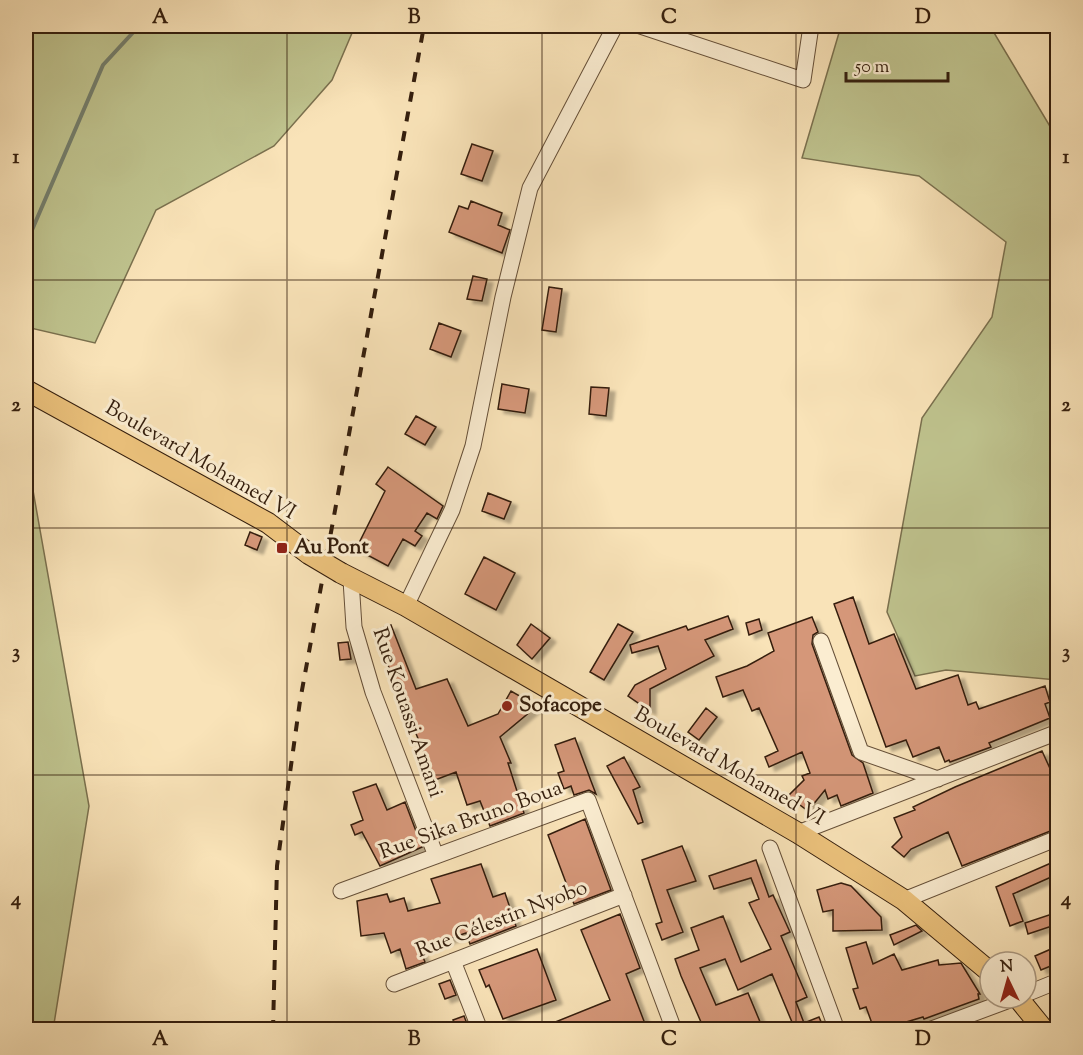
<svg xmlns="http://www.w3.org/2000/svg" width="1083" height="1055" font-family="'Sorts Mill Goudy',serif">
	<defs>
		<filter id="shadow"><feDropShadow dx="6" dy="4" stdDeviation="1.5" flood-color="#0004"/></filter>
	</defs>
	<rect width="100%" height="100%" fill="#f9e3b8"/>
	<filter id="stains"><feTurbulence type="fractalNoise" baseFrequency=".00333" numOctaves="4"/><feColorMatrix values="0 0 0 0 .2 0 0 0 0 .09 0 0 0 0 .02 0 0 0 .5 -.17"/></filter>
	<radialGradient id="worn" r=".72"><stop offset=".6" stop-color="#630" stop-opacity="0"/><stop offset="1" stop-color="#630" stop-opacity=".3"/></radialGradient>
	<path fill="#bfc38e" stroke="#7a704e" stroke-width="1.5" d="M26,26H355L332,80L274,146L156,210L95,343L26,327Z
		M841,26H990L1057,138V680L946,670L915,676L887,612L922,418L992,317L1006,242L919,176L802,158Z
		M26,451L89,806L53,1030L26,1029Z"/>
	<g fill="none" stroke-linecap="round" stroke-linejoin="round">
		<path stroke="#747e6c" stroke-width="4" d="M26,244L103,65L139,26"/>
	</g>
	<path fill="#d59779" stroke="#341e0d" stroke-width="1.5" filter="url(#shadow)" d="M472,144L493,151L482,181L461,174Z
		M471,201L502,213L498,225L510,230L502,253L449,232L459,206L468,209Z
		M473,276L487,279L482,301L467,299Z
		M549,287L562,289L556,332L542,330Z
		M439,323L461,331L451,357L430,349Z
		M502,384L529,389L525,413L498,409Z
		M591,387L609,388L606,416L589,414Z
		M416,416L436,427L425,445L405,434Z
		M388,467L443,506L437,519L427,513L415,531L422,536L415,546L403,539L388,566L356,549L385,491L376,484Z
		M488,493L511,502L504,519L482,511Z
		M250,532L262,537L257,550L245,545Z
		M484,557L515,573L496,610L465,594Z
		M853,597L869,644L894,634L916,689L958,675L968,705L976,702L979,709L1045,686L1050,702L1045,704L1050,718L989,743L991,747L950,762L949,760L945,762L939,747L913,757L906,740L886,747L834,604Z
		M728,616L733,629L705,640L714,656L650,689V711L628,696L635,685L666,669L658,646L632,653L630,645L686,626L688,630Z
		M812,617L818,632L813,635L812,644L852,755L863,763L873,793L841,806L837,795L828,799L825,790L808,811L788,796L804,780L802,776L810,773L802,752L769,767L765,757L778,751L759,708L752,711L743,690L723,697L716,677L747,666L774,651L768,633Z
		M759,619L762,630L749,635L746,623Z
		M531,624L550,638L532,659L517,645Z
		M618,624L633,632L604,680L590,672Z
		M391,625L416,689L447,679L468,726L498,714L511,691L537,706L500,737L511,763H508L524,813L490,826L480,801L467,805L456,772L435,780L374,631Z
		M348,642L351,659L340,660L338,643Z
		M706,708L717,717L699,740L688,732Z
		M575,738L591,781L596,794L589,790L574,795L571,786L564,789L558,773L564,771L555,745Z
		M1042,751L1058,786V828L962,866L948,832L911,849L904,857L892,847L902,837L894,818L915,810L913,807L955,787Z
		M624,757L640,787L633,790L643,822L638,824L607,766Z
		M376,784L387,810L405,802L422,847L380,866L362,832L355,835L351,825L363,820L353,792Z
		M585,819L611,890L574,904L548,835Z
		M682,846L696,881L667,890L683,932L662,940L656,924L662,922L642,860Z
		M756,860L769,897L773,895L790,932L781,936L807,997L796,1002L804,1023L819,1017L824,1029H790L794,1027L772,974L738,990L725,959L700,968L716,1005L748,993L763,1029H704L681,976L675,959L699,950L691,928L723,916L741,962L771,949L749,903L759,899L751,878L714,889L709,876Z
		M1058,860V874L1013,894L1023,921L1010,926L996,887Z
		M481,864L493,897L505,893L516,926L470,944L466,933L420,949L425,962L406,969L400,949L391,953L384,933L361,936L357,901L387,894L390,902L404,898L408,911L440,903L431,879Z
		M841,883L851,886L881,917L882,930L833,931V910L823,912L817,890Z
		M1058,912V924L1028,934L1025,923Z
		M620,914L640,968L626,974L647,1029H538L610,1000L581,930Z
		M916,925L922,931L894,945L890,935Z
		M866,942L873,964L894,954L902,970L938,960L939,965L961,963L980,994H978L979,999L924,1019L923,1017L883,1029H874L866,1007L860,1009L853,989L858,988L846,948Z
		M1058,946V963L1041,970L1035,956Z
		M537,949L556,1000L503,1019L489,985L486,987L479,970Z
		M450,980L456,995L445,999L439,984Z
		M464,1016L469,1029H457L453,1020Z"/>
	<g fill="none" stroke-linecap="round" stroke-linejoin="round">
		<defs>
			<path id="minor" d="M640,26L803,80L811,26
				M351,580L354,627L373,692L436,856
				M406,606L452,510L473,446L503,297L530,188L615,26
				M821,641L861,752L938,779
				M798,833L1058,732
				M770,848L837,1030
				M341,891L588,800L674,1030
				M904,900L1058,838
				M453,961L480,1030
				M394,984L624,895
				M1026,994L1058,981
				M929,1030L1015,998"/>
			<path id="major" d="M26,390L268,523L309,554
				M341,573L406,606L798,833L904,900L990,972
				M1018,998L1044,1030"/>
		</defs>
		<use href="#minor" stroke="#654f38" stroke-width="17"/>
		<use href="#major" stroke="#341e0d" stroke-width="22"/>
		<use href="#minor" stroke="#fbedd1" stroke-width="15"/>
		<use href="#major" stroke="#ecc27c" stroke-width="20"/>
		<path stroke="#341e0d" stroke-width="4" stroke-dasharray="10 10" stroke-linecap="butt" d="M273,1030L277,866L300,701L424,26"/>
		<defs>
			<path id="major-bridge" d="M309,554L341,573"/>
		</defs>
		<use href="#major-bridge" stroke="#341e0d" stroke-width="22" stroke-linecap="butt"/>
		<use href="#major-bridge" stroke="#ecc27c" stroke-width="20"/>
	</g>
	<path fill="none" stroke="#341e0d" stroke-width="1.5" stroke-opacity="0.55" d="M287,26V1030M542,26V1030M796,26V1030M26,280H1058M26,528H1058M26,775H1058"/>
	<g fill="#8f2418" stroke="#fbedd1" stroke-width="2">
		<rect x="276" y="542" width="12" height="12" rx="3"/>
		<circle cx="507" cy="706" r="6"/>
	</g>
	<g text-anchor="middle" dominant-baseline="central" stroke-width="6" stroke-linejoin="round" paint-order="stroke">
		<g font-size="21" fill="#341e0d" stroke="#fbedd1">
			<text transform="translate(200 461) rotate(30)">Boulevard Mohamed VI</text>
			<text transform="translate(407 713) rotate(71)">Rue Kouassi Amani</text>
			<text transform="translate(729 767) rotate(30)">Boulevard Mohamed VI</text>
			<text transform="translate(471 821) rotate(-20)">Rue Sika Bruno Boua</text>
			<text transform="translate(502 920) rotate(-21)">Rue Célestin Nyobo</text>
		</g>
		<g font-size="21" font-weight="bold" fill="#341e0d" stroke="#fbedd1" text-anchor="start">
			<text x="294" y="548">Au Pont</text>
			<text x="519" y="706">Sofacope</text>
		</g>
	</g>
	<rect width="1083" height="1055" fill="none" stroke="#f9e3b8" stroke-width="66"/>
	<g transform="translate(1008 980) rotate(355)"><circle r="28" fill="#fbedd1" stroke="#ab9a83" stroke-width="1.5"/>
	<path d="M0-4.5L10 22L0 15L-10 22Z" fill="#8f2418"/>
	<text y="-9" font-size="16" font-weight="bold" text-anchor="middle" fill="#341e0d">N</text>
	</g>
	<path d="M846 72v9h102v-9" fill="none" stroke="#341e0d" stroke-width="3"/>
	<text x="855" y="72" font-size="18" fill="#341e0d" stroke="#fbedd1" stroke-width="4.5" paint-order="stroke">50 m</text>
	<rect x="33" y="33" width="1017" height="989" fill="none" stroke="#341e0d" stroke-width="2"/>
	<g font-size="20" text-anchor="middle" font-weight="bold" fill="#341e0d">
		<text x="160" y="23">A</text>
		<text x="414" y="23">B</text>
		<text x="669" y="23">C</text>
		<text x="923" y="23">D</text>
		<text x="16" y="163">1</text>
		<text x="1066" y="163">1</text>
		<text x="16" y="411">2</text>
		<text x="1066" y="411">2</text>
		<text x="16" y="658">3</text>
		<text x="1066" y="658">3</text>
		<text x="16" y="905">4</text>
		<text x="1066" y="905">4</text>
		<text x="160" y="1045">A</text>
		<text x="414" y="1045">B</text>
		<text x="669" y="1045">C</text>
		<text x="923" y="1045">D</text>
	</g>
	<rect width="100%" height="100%" filter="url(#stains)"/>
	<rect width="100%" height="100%" fill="url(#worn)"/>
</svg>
